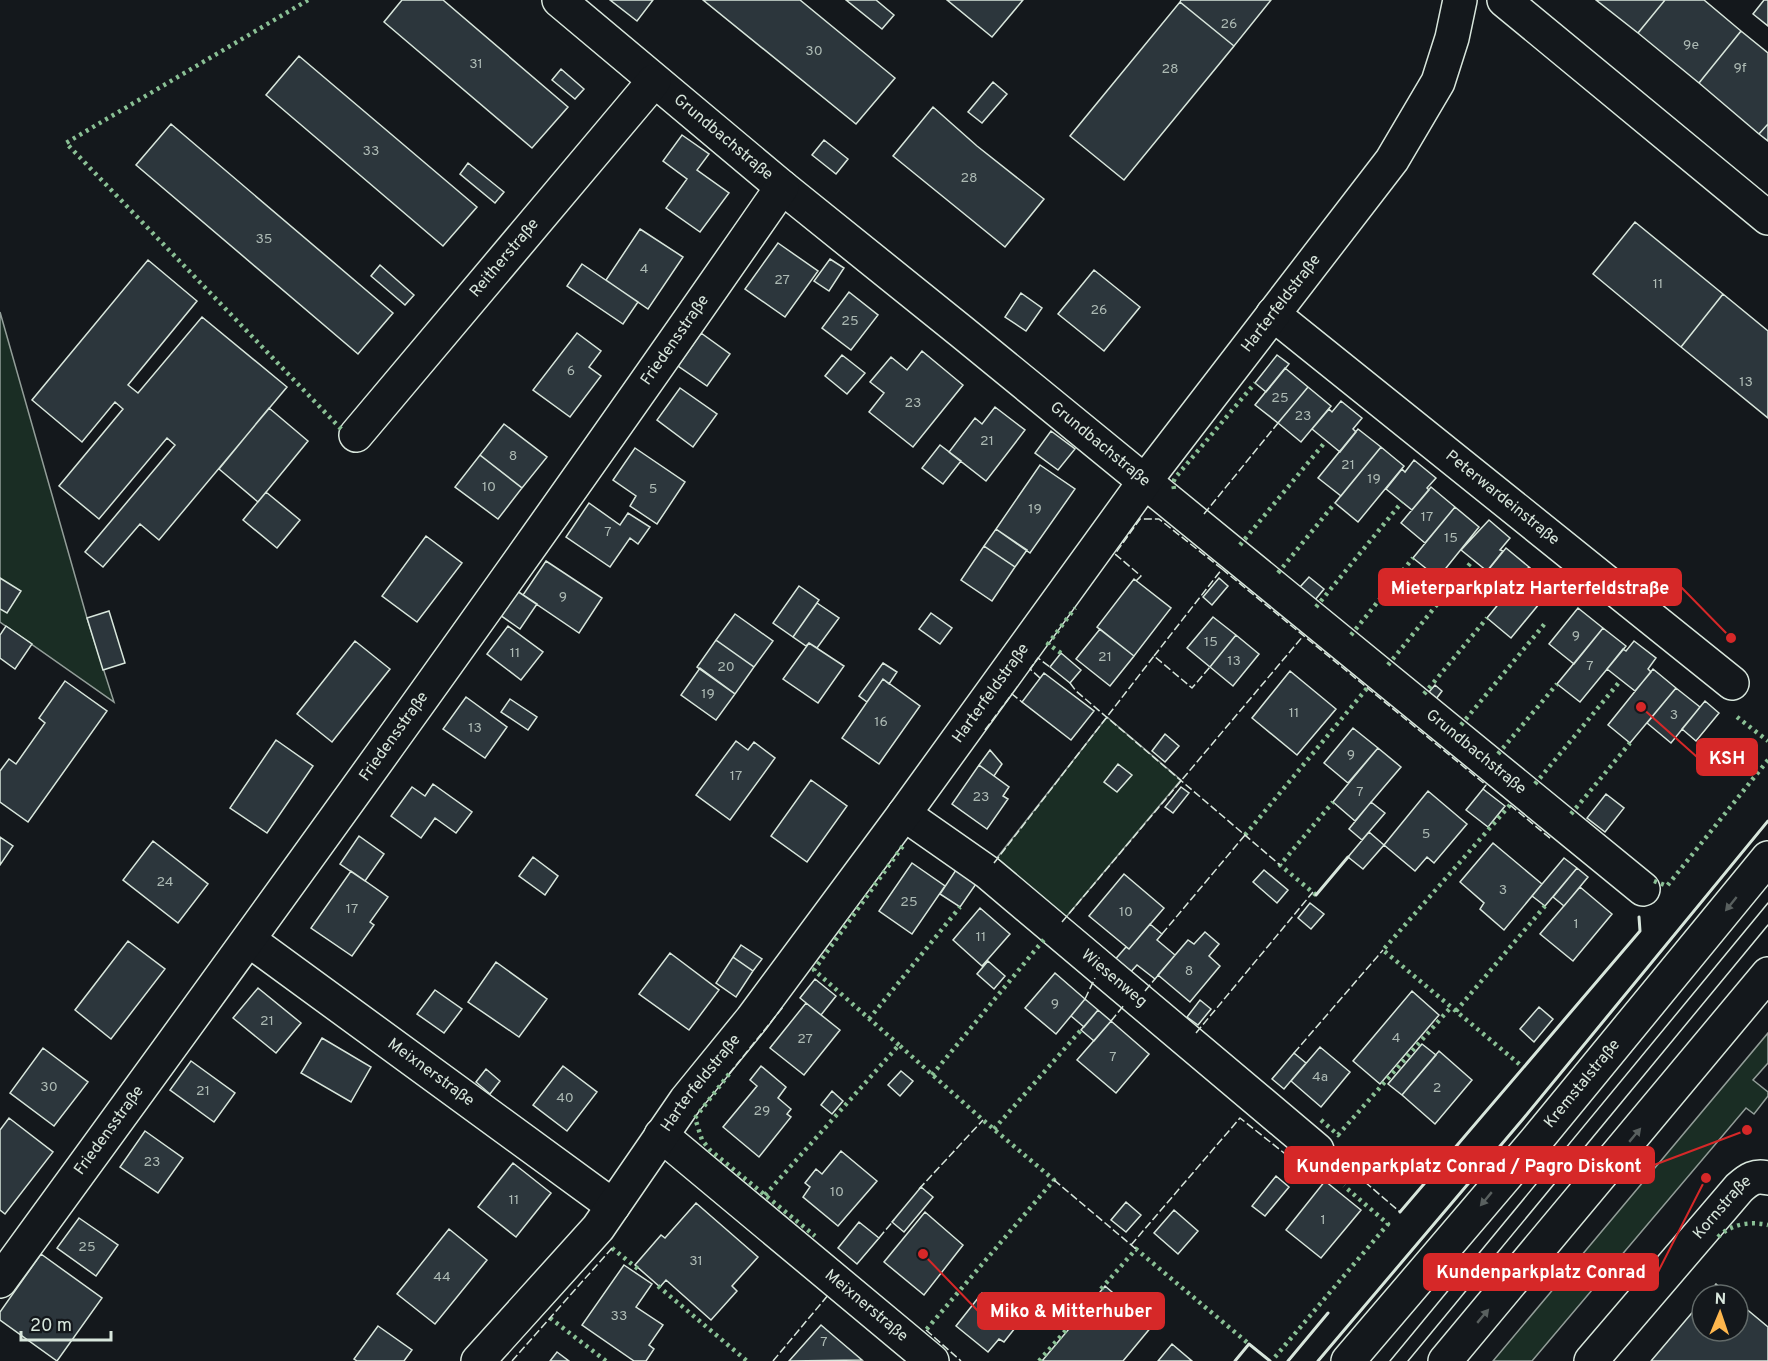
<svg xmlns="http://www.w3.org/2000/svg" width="1768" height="1361" font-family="Overpass,sans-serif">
	<rect width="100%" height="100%" fill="#14181c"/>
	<path fill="#1a2d24" stroke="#939e99" stroke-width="1.5" d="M0,312L87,618L114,702L0,622Z
		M1107,717L1181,780L1062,922L993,863Z
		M1768,1033V1063L1753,1080L1768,1092V1096L1754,1114L1746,1108L1532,1361H1493Z"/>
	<path fill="#2c363c" stroke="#d8e6dc" stroke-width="1.5" d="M402,0H443L568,107L532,148L384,22Z
		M610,0H653L637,21Z
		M703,0H800L895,78L856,124Z
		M846,0H876L894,15L882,29Z
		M947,0H1023L992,37Z
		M1181,0H1271L1234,46L1180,2Z
		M1596,0H1665L1638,33Z
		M1665,0H1704L1741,31L1699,83L1638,33Z
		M1764,0H1768V26L1753,14Z
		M1180,2L1234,46L1124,180L1070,136Z
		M1741,31L1768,53V124L1759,134L1699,83Z
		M299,56L477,207L443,246L266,95Z
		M561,69L584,89L575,99L552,80Z
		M993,82L1007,94L982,123L968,112Z
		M933,107L977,146L1044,199L1005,247L893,156Z
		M171,124L393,313L358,354L136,165Z
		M1768,124V141L1759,134Z
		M682,135L709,154L697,170L729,193L700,232L666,208L687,179L663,161Z
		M824,140L848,159L836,174L812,155Z
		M468,163L504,192L495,203L460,174Z
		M1635,222L1723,294L1681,347L1593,274Z
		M640,229L683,257L648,309L606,280Z
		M778,243L818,271L785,317L745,289Z
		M830,259L844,268L829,291L814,281Z
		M148,260L197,301L128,385L138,393L202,317L287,387L159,540L140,524L103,567L85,552L175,445L167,438L99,519L59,486L123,409L115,402L82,442L32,400Z
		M582,264L638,302L623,324L567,286Z
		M380,265L414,295L405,305L371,276Z
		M1094,270L1140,307L1104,351L1058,314Z
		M849,292L878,315L851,350L822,328Z
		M1021,293L1042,308L1026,331L1005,317Z
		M1723,294L1768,331V418L1681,347Z
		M577,333L601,351L589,367L601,376L570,417L533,390Z
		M701,333L730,354L707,386L678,366Z
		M922,351L963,385L913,447L869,412L884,393L870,382L891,357L907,370Z
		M842,355L865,373L847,394L825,376Z
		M1277,355L1289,364L1266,392L1255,383Z
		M1285,368L1308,387L1278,423L1255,405Z
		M1308,387L1331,406L1301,442L1278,423Z
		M680,388L717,414L693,447L657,420Z
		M1341,401L1362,418L1353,429L1356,432L1340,452L1312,429L1329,409L1332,412Z
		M995,407L1025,430L986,481L949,452L975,418L982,424Z
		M269,408L308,441L258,502L219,469Z
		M504,424L547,457L522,488L480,455Z
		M1358,429L1381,447L1341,496L1318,478Z
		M1051,431L1075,449L1058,470L1035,453Z
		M940,445L961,461L943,484L922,468Z
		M1381,447L1404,466L1358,522L1335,503Z
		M635,448L685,482L657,524L630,506L636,496L613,480Z
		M480,455L522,488L498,519L455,487Z
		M1414,460L1436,478L1427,488L1429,490L1412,510L1386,489L1402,469L1405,472Z
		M1040,465L1075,489L1030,553L996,529Z
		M1431,487L1455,507L1425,543L1401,523Z
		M266,492L300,520L277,548L243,520Z
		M589,503L620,525L628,513L650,527L638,544L630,538L610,567L566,537Z
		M1455,507L1479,527L1438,578L1413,558Z
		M1489,520L1510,538L1500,550L1503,551L1487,571L1461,550Z
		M996,529L1027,550L1015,567L984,546Z
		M426,536L462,563L417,622L382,596Z
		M984,546L1015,567L992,601L961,580Z
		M1506,548L1529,567L1499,603L1476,585Z
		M546,561L602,598L579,633L523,595Z
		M1529,567L1553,587L1511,638L1487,618Z
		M1309,577L1324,589L1315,600L1300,587Z
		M0,578L21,591L7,613L0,609Z
		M1219,578L1228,586L1212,605L1203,597Z
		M1134,579L1171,608L1134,656L1097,627Z
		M799,586L819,600L793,637L773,623Z
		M517,591L537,604L520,629L500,615Z
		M817,603L839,618L817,648L809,643L806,646L793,637Z
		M1578,608L1603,628L1574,664L1549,644Z
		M109,611L125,663L103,670L87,618Z
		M931,613L952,628L940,644L919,629Z
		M735,614L773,641L754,667L716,640Z
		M1213,617L1236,635L1210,667L1187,648Z
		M6,626L32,644L15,669L0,658V635Z
		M508,626L543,652L521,680L487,654Z
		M1603,628L1626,646L1580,702L1557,684Z
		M1100,629L1134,656L1110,686L1076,659Z
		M1236,635L1259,654L1233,686L1210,667Z
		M716,640L754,667L735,694L697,667Z
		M355,641L390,669L332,742L297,714Z
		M1634,641L1656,658L1648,669L1651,672L1635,691L1607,669L1623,649L1626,651Z
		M809,643L844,666L818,703L783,679Z
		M1061,653L1081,670L1070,683L1050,667Z
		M883,663L897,672L889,684L883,679L867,702L859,696Z
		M700,668L735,694L716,720L681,695Z
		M1653,669L1676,688L1630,743L1608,725Z
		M1290,671L1336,709L1297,755L1252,718Z
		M1044,673L1094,711L1071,740L1022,702Z
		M883,679L920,706L879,764L842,738Z
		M65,681L107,711L28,822L0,802V771L9,759L16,764L45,723L39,718Z
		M1435,685L1442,691L1436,699L1429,692Z
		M1676,688L1700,707L1671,743L1647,723Z
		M466,697L507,727L485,758L443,729Z
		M510,699L537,717L528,730L501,712Z
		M1705,701L1719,713L1696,741L1682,729Z
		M1353,728L1378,748L1348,783L1324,763Z
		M1165,734L1179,746L1165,762L1152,751Z
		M276,740L313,766L267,833L230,808Z
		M736,741L748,750L754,742L775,758L730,820L696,795Z
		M1378,748L1401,767L1355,821L1333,802Z
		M990,750L1002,764L994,776L979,765Z
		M1118,764L1132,775L1117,792L1104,782Z
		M979,765L1009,787L1003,796L1008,799L987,829L952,804Z
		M811,780L847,806L807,862L771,836Z
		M433,784L472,812L456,833L435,818L421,838L391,816L412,787L425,796Z
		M1181,787L1189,793L1173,813L1165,807Z
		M1483,789L1505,806L1488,827L1466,810Z
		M1428,791L1467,824L1434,863L1427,857L1415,871L1384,845Z
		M1606,794L1624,808L1605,832L1587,818Z
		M1371,802L1385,813L1362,840L1349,829Z
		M1369,832L1384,845L1363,869L1348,857Z
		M359,836L384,854L365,881L340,864Z
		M0,837L13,846L0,865Z
		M153,841L208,884L178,923L123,880Z
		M1493,843L1542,884L1504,930L1480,909L1484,903L1460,882Z
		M533,857L558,876L545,895L519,876Z
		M1564,858L1577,868L1545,906L1532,896Z
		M912,863L945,886L912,934L879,911Z
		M1577,868L1588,877L1564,906L1553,897Z
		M956,870L976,884L960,907L940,894Z
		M1264,870L1288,890L1277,903L1253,882Z
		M351,871L388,897L370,922L374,925L352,956L311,928Z
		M1124,874L1164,908L1129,949L1089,916Z
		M1580,887L1612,914L1573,961L1540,934Z
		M1310,903L1324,914L1311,929L1298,918Z
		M980,908L1010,934L982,966L953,940Z
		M1150,924L1162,934L1157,940L1175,955L1155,979L1137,965L1127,976L1112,963L1126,947L1129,949Z
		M1205,932L1219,944L1209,956L1220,966L1190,1002L1158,975L1188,940L1194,944Z
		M128,941L165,969L111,1039L75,1010Z
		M741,945L762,959L753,971L733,957Z
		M670,953L719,990L689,1030L639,994Z
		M733,957L753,971L736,997L716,983Z
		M988,961L1005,976L994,989L977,974Z
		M496,962L547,999L519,1037L468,1002Z
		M1055,973L1085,999L1056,1034L1025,1008Z
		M815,979L836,996L821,1015L800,998Z
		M258,988L301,1023L276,1053L233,1018Z
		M435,990L462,1009L444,1033L417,1014Z
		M1412,991L1439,1015L1380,1084L1353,1061Z
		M1085,999L1098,1010L1084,1027L1071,1016Z
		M1200,1000L1211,1009L1198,1025L1187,1017Z
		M806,1003L840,1030L804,1075L770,1048Z
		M1539,1007L1553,1019L1534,1042L1520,1029Z
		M1098,1010L1111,1021L1094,1041L1081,1030Z
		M1111,1021L1149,1054L1116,1093L1077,1060Z
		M322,1038L371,1067L351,1102L301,1073Z
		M1422,1044L1436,1055L1402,1095L1388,1084Z
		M1320,1047L1350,1072L1321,1107L1291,1081Z
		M43,1048L88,1082L54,1126L10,1093Z
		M1439,1051L1472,1080L1435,1124L1402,1095Z
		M1294,1053L1306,1063L1284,1089L1272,1079Z
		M191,1061L235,1093L214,1122L170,1090Z
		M563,1066L597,1092L567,1131L533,1105Z
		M761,1066L786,1087L778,1098L791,1109L787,1114L791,1117L759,1157L723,1127L757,1086L750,1080Z
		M486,1069L500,1081L490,1094L476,1082Z
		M901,1071L913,1081L900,1096L888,1085Z
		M832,1091L843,1101L832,1114L821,1105Z
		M9,1118L53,1152L5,1214L0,1210V1130Z
		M145,1131L183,1158L158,1193L120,1167Z
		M841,1151L877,1181L838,1226L803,1197L810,1187L805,1183L816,1169L822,1174Z
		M513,1163L551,1193L516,1237L478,1207Z
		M1276,1176L1289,1187L1265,1216L1252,1206Z
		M1325,1181L1361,1210L1321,1258L1286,1230Z
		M921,1187L933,1197L904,1232L892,1222Z
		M1126,1202L1141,1215L1126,1232L1111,1220Z
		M696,1203L758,1257L732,1286L737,1291L711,1320L666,1280L660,1287L635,1265L661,1235L665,1238Z
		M1174,1210L1198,1231L1178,1254L1154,1233Z
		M925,1212L963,1245L924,1295L884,1262Z
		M79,1218L118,1245L96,1276L57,1248Z
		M859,1222L879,1238L857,1264L838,1248Z
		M449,1229L487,1260L435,1324L397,1294Z
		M41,1254L102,1298L57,1361L0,1320V1312Z
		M624,1265L652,1284L636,1307L663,1325L649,1345L654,1349L646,1361H634L582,1325Z
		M1716,1284L1730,1295H1707Z
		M1105,1286L1152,1326L1123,1361H1042Z
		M982,1293L1019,1323L1004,1342L999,1339L988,1352L956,1326Z
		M1702,1301V1331H1738V1302L1768,1327V1361H1651Z
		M821,1325L862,1360L789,1361Z
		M378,1326L412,1350L404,1361H357L354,1359Z
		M1172,1344L1192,1361H1158Z
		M557,1352L569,1361H550Z"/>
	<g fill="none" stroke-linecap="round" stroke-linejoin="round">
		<defs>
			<g id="minor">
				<path id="s1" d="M559,0L782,187L962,332L1643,889"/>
				<path d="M1504,0L1768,218"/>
				<path id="s2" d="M1273,314L1732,683"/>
				<path id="s3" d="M356,435L654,81"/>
				<path id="s4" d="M904,814L987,872L1317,1150"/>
				<path id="s5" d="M249,940L613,1206"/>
				<path id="s6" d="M661,1135L932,1361"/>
				<path id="s7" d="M0,1281C264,919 527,556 782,187"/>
				<path id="s8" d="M478,1361L598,1228L686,1100L752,1019L904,814L1145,481L1392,160L1438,82L1452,38L1460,0"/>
				<path id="s9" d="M1591,1361L1739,1188C1749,1179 1755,1175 1768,1178"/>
			</g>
			<g id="major">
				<path id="s10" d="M1348,1361L1534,1143L1768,858"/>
				<path d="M1445,1361L1768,974"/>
			</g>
		</defs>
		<use href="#minor" stroke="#d8e6dc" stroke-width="36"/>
		<use href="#major" stroke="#d8e6dc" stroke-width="36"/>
		<use href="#minor" stroke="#14181c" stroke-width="33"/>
		<use href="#major" stroke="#14181c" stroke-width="33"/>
		<path stroke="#d8e6dc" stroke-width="1.5" d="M1390,1361L1768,903
			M1408,1361L1768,925"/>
		<path stroke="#8ac095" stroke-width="4.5" stroke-dasharray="3 4.5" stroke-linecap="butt" d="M308,0L66,143L344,432
			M1174,489L1173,483L1175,478L1255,383
			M1240,545L1326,441
			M1278,573L1335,503
			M1316,607L1402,502
			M1351,635L1413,558
			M1061,653L1048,644L1075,608
			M1388,665L1473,560
			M1424,694L1487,618
			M1737,717L1768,741
			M1461,725L1547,621
			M1498,754L1557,684
			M1535,784L1621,680
			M1510,805L1383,950L1524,1068
			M1571,814L1630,743
			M1245,835L1368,687
			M1654,881L1667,886L1768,760
			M1316,895L1280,865L1333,802
			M1456,1011L1545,906
			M869,1019L960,907
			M899,1045L814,970L905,843
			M729,1074L695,1118L702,1140L710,1150L815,1236
			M932,1075L1046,937
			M1321,1120L1338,1135L1451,1007
			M994,1129L1081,1030
			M765,1195L899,1045L983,1120L1054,1180L926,1330
			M1718,1237C1731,1224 1750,1221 1768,1225
			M612,1248L638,1269
			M658,1286L747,1361
			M1101,1289L1136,1249L1249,1344
			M550,1318L606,1361
			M1275,1357L1388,1224L1344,1186
			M1039,1361L1088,1305"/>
		<path stroke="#d8e6dc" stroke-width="1.5" stroke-dasharray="8 3" stroke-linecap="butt" d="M1204,514L1278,423
			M1222,569L1486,785L1483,789
			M1136,581L1141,576L1115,554L1140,519H1159L1222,569L1154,656
			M1040,678L1030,669L1038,658L1050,667
			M1070,683L1076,691L1280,865
			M985,730L1012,694L1022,702
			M1510,805L1551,839
			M994,863L1154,656L1192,688L1210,667
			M1062,922L1304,635
			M1162,934L1245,835
			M1145,991L1155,979
			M1085,999L1095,978
			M1111,1021L1125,1004
			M1196,1033L1313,892
			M1294,1053L1383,950
			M729,1074L783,1007
			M1054,1180L1136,1249
			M1365,1182L1400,1212
			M919,1189L983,1120
			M879,1238L894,1220
			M1131,1245L1240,1118L1308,1172
			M926,1330L961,1361
			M512,1361L612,1248
			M773,1361L829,1294"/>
		<path stroke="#d8e6dc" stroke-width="3" d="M1316,895L1348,857
			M1400,1212L1640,931L1639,917
			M1235,1361L1249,1344L1270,1361
			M1288,1361L1328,1313
			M1318,1361L1523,1119L1768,821"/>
	</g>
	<defs><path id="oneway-solid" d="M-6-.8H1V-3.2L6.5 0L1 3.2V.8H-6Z" transform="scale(1.5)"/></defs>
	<g fill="#59605f">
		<use href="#oneway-solid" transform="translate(1731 904) rotate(129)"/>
		<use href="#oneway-solid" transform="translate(1635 1135) rotate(-50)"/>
		<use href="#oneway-solid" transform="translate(1486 1199) rotate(130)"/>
		<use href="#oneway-solid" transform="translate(1483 1316) rotate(-50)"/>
	</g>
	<g text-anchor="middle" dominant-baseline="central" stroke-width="4.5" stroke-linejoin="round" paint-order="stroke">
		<g font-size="14" fill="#adbab4">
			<text x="1229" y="24">26</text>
			<text x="1691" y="45">9e</text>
			<text x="814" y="51">30</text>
			<text x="476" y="64">31</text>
			<text x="1740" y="68">9f</text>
			<text x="1170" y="69">28</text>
			<text x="371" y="151">33</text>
			<text x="969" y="178">28</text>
			<text x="264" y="239">35</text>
			<text x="644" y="269">4</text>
			<text x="782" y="280">27</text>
			<text x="1658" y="284">11</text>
			<text x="1099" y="310">26</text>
			<text x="850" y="321">25</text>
			<text x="571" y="371">6</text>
			<text x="1746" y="382">13</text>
			<text x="1280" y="398">25</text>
			<text x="913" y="403">23</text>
			<text x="1303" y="416">23</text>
			<text x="987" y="441">21</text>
			<text x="513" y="456">8</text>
			<text x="1348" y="465">21</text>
			<text x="1374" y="479">19</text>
			<text x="489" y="487">10</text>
			<text x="653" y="489">5</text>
			<text x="1035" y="509">19</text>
			<text x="1427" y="517">17</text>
			<text x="608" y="532">7</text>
			<text x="1451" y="538">15</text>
			<text x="563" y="597">9</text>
			<text x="1576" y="636">9</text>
			<text x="1211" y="642">15</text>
			<text x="515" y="653">11</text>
			<text x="1105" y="657">21</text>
			<text x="1234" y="661">13</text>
			<text x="1590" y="666">7</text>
			<text x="726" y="667">20</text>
			<text x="708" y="694">19</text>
			<text x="1294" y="713">11</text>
			<text x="1674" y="715">3</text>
			<text x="881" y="722">16</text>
			<text x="475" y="728">13</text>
			<text x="1351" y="755">9</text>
			<text x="736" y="776">17</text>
			<text x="1360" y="792">7</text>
			<text x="981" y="797">23</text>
			<text x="1426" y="834">5</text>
			<text x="165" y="882">24</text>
			<text x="1503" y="890">3</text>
			<text x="909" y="902">25</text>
			<text x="352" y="909">17</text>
			<text x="1126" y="912">10</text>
			<text x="1576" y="924">1</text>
			<text x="981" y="937">11</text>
			<text x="1189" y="971">8</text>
			<text x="1055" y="1004">9</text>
			<text x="267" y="1021">21</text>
			<text x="1396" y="1038">4</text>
			<text x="805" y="1039">27</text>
			<text x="1113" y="1057">7</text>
			<text x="1320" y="1077">4a</text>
			<text x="49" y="1087">30</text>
			<text x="1437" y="1088">2</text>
			<text x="203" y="1091">21</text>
			<text x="565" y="1098">40</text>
			<text x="762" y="1111">29</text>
			<text x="152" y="1162">23</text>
			<text x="837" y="1192">10</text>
			<text x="514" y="1200">11</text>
			<text x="1323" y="1220">1</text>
			<text x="87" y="1247">25</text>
			<text x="696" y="1261">31</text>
			<text x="442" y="1277">44</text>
			<text x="619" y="1316">33</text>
			<text x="824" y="1342">7</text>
		</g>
		<g font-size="16" fill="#d8e6dc" stroke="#14181c">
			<text stroke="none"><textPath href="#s1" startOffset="214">Grundbachstraße</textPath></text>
			<text stroke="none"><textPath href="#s3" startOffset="231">Reitherstraße</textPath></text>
			<text stroke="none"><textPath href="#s8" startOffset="1329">Harterfeldstraße</textPath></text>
			<text stroke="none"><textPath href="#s7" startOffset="1158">Friedensstraße</textPath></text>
			<text stroke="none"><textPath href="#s1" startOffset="700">Grundbachstraße</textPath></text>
			<text stroke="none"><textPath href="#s2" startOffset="294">Peterwardeinstraße</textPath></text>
			<text stroke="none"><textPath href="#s8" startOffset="843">Harterfeldstraße</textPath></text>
			<text stroke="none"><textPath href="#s7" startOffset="672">Friedensstraße</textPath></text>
			<text stroke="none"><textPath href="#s1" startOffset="1186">Grundbachstraße</textPath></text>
			<text stroke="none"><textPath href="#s4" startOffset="267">Wiesenweg</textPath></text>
			<text stroke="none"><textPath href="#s5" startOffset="225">Meixnerstraße</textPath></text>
			<text stroke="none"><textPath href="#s10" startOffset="363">Kremstalstraße</textPath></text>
			<text stroke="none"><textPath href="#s8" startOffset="357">Harterfeldstraße</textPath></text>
			<text stroke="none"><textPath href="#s7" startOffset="186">Friedensstraße</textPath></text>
			<text stroke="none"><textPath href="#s9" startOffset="202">Kornstraße</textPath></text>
			<text stroke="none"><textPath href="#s6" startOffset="267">Meixnerstraße</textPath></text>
		</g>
	</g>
	<path fill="none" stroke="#d62828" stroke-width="2" d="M1731 638L1681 587M1641 707L1697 757M1747 1130L1654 1165M1706 1178L1658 1272M923 1254L978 1311"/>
	<g fill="#d62828" stroke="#14181c" stroke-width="2">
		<circle cx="1731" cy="638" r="6"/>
		<circle cx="1641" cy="707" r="6"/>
		<circle cx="1747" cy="1130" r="6"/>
		<circle cx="1706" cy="1178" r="6"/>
		<circle cx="923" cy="1254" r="6"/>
	</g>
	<g fill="#d62828" stroke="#d62828" stroke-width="2">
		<rect x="1379" y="569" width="302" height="36" rx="6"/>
		<rect x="1697" y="739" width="60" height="36" rx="6"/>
		<rect x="1285" y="1147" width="369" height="36" rx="6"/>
		<rect x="1424" y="1254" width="234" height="36" rx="6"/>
		<rect x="978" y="1293" width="186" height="36" rx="6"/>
	</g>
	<g font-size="18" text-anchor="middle" font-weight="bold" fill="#fff">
		<text x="1530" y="594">Mieterparkplatz Harterfeldstraße</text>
		<text x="1727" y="764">KSH</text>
		<text x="1469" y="1172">Kundenparkplatz Conrad / Pagro Diskont</text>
		<text x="1541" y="1278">Kundenparkplatz Conrad</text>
		<text x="1071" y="1317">Miko &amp; Mitterhuber</text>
	</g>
	<g transform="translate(1720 1313) rotate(2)"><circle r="28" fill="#14181c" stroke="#626a69" stroke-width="1.5"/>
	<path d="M0-4.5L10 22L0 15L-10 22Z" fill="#ffb74d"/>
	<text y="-9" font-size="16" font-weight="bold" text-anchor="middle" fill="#d8e6dc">N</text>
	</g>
	<path d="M21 1331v9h90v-9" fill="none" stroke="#d8e6dc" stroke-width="3"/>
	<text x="30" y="1331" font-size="18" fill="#d8e6dc" stroke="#14181c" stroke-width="4.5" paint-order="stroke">20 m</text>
</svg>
